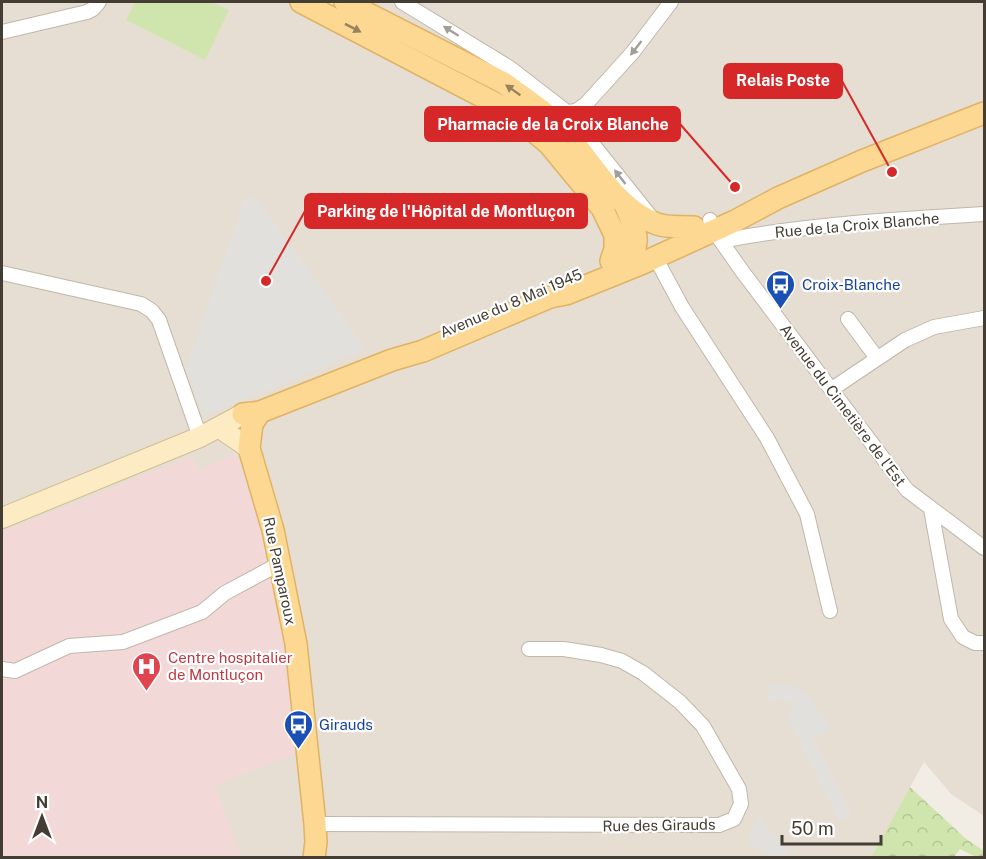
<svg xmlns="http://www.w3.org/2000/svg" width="986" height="859" font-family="'Public Sans',sans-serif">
	<defs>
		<pattern id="forest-crowns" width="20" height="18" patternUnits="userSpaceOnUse" patternTransform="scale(1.5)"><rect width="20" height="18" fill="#d0e5ad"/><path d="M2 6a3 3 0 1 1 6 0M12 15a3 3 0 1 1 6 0" fill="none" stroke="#b4c595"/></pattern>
	</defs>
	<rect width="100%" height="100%" fill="#f2ede4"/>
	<path fill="#e6ded2" d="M2,2H984V816L951,794L924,762L871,857L2,858Z"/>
	<path fill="#f2d9d8" d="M236,454L262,525L288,651L297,738V753L215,785L241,857L2,858V532L192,456L198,471Z"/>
	<path fill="url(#forest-crowns)" d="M910,787L965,838L984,851V857H976L960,849L954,857H871Z"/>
	<path fill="#d0e5ad" d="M135,2H211L229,10L205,60L126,20Z"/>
	<path fill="#e2e0dd" d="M252,193L366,349L208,414H203L187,371V366L244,202Z
		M780,683L796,687L809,697L825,719L830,730L813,738L852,814L839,821L788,718L794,703L779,699L768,703L770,685Z
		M757,816L763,820L792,857H771L748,841Z"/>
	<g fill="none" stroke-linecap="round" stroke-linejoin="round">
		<defs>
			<path id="minor" d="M402,2L510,68L567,112L651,217
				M2,32L87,12L93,9L99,2
				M567,112L576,111L586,104L633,52L671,2
				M710,220L714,231L742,271L907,490L984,548
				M731,239C815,224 899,219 984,214
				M655,257L682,307L767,438L807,514L830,611
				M2,273L141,304L152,311L159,320L200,437
				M848,319L877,358
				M832,389L905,340L934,327L984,318
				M931,509L951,619L963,637L975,643H984
				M2,669L15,671L69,646L123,642L202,612L225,593L279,564
				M315,824L719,825L734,819L741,804L739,789L703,726L680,702L643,673L622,661L601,655L564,649H529"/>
			<path id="secondary" d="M224,431L249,448
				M2,518L200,437L243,414"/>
			<path id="primary" d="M301,2L510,111L549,144L602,208L615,235V249L611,261
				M345,2L504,83C521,96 540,108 556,123C589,154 612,208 657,224C668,228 682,226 694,227
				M614,267C646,254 637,232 626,207
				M260,412L252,424L249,448L273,530L296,644L315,824L316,842L314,858
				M243,414L260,412L392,360L423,351L550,297L566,294L643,263L735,221L778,198L862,161L984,113"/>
		</defs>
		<use href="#minor" stroke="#c0b7aa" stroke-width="16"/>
		<use href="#secondary" stroke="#d1bd95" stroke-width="22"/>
		<use href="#primary" stroke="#e0b364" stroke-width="24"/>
		<use href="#minor" stroke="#fff" stroke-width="14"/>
		<use href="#secondary" stroke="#fdebc3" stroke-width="20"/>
		<use href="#primary" stroke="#fcd893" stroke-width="21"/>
	</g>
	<defs><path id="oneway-solid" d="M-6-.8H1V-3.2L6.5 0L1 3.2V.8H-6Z" transform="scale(1.5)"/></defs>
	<g fill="#97835f">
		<use href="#oneway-solid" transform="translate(353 28) rotate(27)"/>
		<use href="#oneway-solid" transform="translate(513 90) rotate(-145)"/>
	</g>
	<g fill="#a29e9a">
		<use href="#oneway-solid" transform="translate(451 31) rotate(-148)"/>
		<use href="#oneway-solid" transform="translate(636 48) rotate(128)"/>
		<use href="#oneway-solid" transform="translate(620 177) rotate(-128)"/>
	</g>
	<defs>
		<symbol id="bus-pin" viewBox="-11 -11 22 30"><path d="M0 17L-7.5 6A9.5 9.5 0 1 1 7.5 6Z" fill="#1a4fb4" stroke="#fff"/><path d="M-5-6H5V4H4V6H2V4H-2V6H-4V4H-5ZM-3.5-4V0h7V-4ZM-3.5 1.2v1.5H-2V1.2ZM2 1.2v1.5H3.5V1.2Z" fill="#fff"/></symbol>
		<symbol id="hospital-pin" viewBox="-11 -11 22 30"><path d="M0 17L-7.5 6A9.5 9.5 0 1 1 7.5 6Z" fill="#e0444e" stroke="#fff"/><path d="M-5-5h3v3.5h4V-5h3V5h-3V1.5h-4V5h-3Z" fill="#fff"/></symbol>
	</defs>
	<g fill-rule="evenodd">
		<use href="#bus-pin" x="764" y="268" width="33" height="45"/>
		<use href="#hospital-pin" x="130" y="650" width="33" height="45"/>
		<use href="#bus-pin" x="282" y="708" width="33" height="45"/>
	</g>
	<g text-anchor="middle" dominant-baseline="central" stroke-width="4.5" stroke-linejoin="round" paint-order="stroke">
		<g font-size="15" fill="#443d34" stroke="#fff">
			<text transform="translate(857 225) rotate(-5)">Rue de la Croix Blanche</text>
			<text transform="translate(511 303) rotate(-23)">Avenue du 8 Mai 1945</text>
			<text transform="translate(843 405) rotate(53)">Avenue du Cimetière de l'Est</text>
			<text transform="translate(280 571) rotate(78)">Rue Pamparoux</text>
			<text transform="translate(659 825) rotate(-1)">Rue des Girauds</text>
		</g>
		<g font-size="15" fill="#164399" stroke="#fff" text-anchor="start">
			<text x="802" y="284">Croix-Blanche</text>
			<text x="319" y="724">Girauds</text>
		</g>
		<g font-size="15" fill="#be3a42" stroke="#fff" text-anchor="start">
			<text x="168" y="657">Centre hospitalier<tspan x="168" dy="17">de Montluçon</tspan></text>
		</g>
	</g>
	<path fill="none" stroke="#d62828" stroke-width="2" d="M892 172L842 81M735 187L680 124M266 281L305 211"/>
	<g fill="#d62828" stroke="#fff" stroke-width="2">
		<circle cx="892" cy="172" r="6"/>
		<circle cx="735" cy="187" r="6"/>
		<circle cx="266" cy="281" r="6"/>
	</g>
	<g fill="#d62828" stroke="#d62828" stroke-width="2">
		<rect x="724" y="64" width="118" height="34" rx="6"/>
		<rect x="425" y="107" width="255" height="34" rx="6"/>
		<rect x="305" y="194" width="282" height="34" rx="6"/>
	</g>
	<g font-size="16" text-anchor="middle" font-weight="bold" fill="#fff">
		<text x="783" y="86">Relais Poste</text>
		<text x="553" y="130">Pharmacie de la Croix Blanche</text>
		<text x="446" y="217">Parking de l'Hôpital de Montluçon</text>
	</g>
	<rect width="986" height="859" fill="none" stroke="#443d34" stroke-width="6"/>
	<g transform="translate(42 817)" stroke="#ffffff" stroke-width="4.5" paint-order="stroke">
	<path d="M0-4.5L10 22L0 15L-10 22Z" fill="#443d34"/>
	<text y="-9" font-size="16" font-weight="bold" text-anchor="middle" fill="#443d34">N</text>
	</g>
	<path d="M782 835v9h99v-9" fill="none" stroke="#443d34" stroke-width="3"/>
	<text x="791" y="835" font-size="18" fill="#443d34" stroke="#ffffff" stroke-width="4.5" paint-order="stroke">50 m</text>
</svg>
